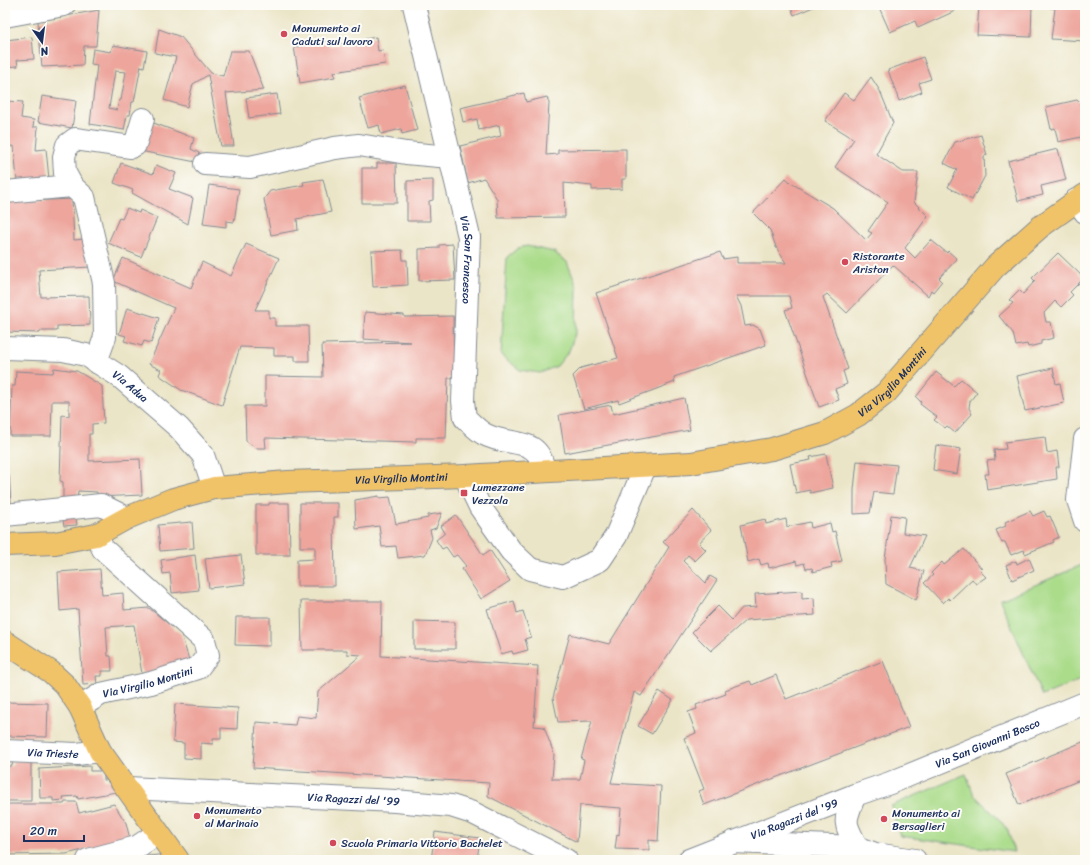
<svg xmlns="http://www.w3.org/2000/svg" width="1090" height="865" font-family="Sriracha,sans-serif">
	<rect width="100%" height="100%" fill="#fdfcf7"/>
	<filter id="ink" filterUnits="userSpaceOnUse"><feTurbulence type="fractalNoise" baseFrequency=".025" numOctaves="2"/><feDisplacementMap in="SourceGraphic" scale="8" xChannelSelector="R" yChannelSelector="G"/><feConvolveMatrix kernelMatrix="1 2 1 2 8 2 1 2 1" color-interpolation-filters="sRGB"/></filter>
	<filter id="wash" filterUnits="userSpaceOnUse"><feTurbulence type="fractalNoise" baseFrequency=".012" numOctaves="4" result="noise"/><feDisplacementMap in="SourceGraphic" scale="16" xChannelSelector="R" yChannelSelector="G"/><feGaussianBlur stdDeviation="0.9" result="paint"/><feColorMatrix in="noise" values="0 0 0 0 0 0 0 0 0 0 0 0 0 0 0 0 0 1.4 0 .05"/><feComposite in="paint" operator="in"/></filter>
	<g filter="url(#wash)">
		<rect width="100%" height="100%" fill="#ebe5c7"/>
		<path fill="#aadc8a" stroke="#628674" d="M527,246L554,252L567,262L577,287L576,331L569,351L557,366L540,373L520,370L501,355L507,257L518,248Z
			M1082,565L1085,573V678L1042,696L1000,600Z
			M966,774L974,795L1000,820L1008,831L1014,852L900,836L891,806Z"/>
		<g id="blocks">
			<path fill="#eda59c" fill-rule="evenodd" d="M790,5H818L794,15Z
				M878,5H953L955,11L918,28L915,21L890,32Z
				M979,5H1032L1031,37L977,35Z
				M1051,5H1085V41L1051,39L1055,8H1050Z
				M99,10L96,46H84L83,65L42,67L38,21Z
				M159,29L181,37L211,73L223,76L230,51H249L264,90L226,93L234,146H221L208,75L193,84L187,107L164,100L176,57L155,53Z
				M32,37L34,59L17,60L18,66L5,67V40Z
				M376,37L378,51L383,50L385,64L334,72L335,77L300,83L294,47L328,41L329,46Z
				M113,45L147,51L144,67L141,66L134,102H132L130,115H127L124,130L90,124L97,65L91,64L93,49L111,52ZM115,71L126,72L121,100H119L117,110L109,108Z
				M923,57L931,79L919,83L922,92L899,101L888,70Z
				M871,77L880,91L893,123L876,154L903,172H918L914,202L928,216L905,248L915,258L931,240L947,253L948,251L957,259L939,278L942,281L933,292L931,290L928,296L893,265L847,313L827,294L823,297L848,369L843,371L847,384L835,389L839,400L819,407L785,310L792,308L789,296H736L741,306L745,326L753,325L760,329L766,345L674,377L675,382L619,403L618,400L584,409L573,376L581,368L618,358L596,293L720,252L723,259L737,257V263H786L776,247L770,230L753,213L786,178L791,183L833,208L866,240L872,233L868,231L888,202L835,167L854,139L825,121L844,93L854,100Z
				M405,85L417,130L402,134L401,129L381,134L379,125L368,128L359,98Z
				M524,93L526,102L547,97L549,103L546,155L558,154V150L626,149V179H622V189L592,190V186L564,183L565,217L498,218L497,199L484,178L468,183L460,146L501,136L499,125L479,130L477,119L463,122L460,108Z
				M277,94L280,114L249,118L246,98Z
				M42,96L76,101L72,128L38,122Z
				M1077,100L1085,108V141L1081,137L1058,142L1055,128L1051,129L1046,107Z
				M5,101L23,102L21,118L34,120L33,127H38L36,150L46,149L49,179L17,181L14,146L5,147V133H7Z
				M151,122L194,138L191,149L199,153L196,162L140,151Z
				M981,135L987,155L984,156L985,176L972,200L948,187L957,170L944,163L955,142Z
				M1058,149L1066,180L1041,186L1043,195L1018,201L1008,161Z
				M121,163L153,174L156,165L176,173L169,189L193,198L188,224L132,193L133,190L114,183Z
				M377,163H396L397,203H362V168H377Z
				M323,179L331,212L297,219L298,230L271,235L264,199L270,191L304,185L303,182Z
				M433,180V200L429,201L430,221H407V181Z
				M209,185L239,189L234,222L226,221V227L203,224Z
				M72,199L74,240L85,239L90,267L39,270L41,297L89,296L90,325L57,326V331H40V333L5,332V202Z
				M127,208L139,213L140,210L157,218L141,257L108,243L119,218L122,219Z
				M246,244L279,258L255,310H269V318H275V326H308L309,361H295V356H274V348L240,347L222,405L181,390L159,375L161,370L149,364L174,308L113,281L123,258L191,288L202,262L231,276Z
				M453,244L455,280L419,281V249L439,248V245Z
				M402,250L403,260H407L408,285L373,287L371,251Z
				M1058,253L1084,278L1070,292L1073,295L1061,307L1055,301L1044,313L1046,322H1051L1054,338L1041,341V344L1028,347L1027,344L1016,346L1013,333L999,316L1013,303L1009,300L1019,290L1023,294L1035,281L1032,278Z
				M127,308L159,318L151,343L144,341L142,346L124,341L126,336L119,334Z
				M365,312L404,315V317L453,316L454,378H448L446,438H416V442L265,438L266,448H256L246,441L245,406H265V376L323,377L322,344L411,342L363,339Z
				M54,368L77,371L102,386L104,423L92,424V434H89V461L140,459L142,495L97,497V492L78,491L77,501H63V482L60,481L62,415L69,416V401H52L51,436H10L12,386H15L16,371L53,373Z
				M1053,368L1056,384L1060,383L1064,403L1025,411L1017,376Z
				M936,372L954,386L961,379L977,392L970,401L969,408L972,414L955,433L947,426L945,428L934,420L937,417L920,404L921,402L916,397Z
				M684,398L690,430L565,453L559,415L611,405L613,414Z
				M1045,437L1047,453L1057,451L1059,467H1056L1057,479L987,490L985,474H989L987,461L995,460L994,450L1006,449L1005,442Z
				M936,445L961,449L957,474L933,470Z
				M826,454L833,488L810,493V490L796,493L790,464L811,460L810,457Z
				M857,461L897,465L893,494L874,492L870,513L854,514V490Z
				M5,474H9L11,503H5Z
				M379,496V498L390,497L396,524L428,518V515L442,513L436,528L430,530L432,538L425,555L398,558L396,546L382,547L379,526L356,529L355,500Z
				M269,503H289L290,555H256V505H269Z
				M300,503H338V517H334L335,586H297V560L315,559V547H300Z
				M693,510L711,530L699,543L706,550L695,561L688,555L683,561L706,583L710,576L717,580L641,696L634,692L611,783L661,786L658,841L649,840V850L615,849L617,834L619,835L621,808L580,805L577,842L488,796L489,783L253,768L256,722L295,725L297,716L316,718L318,692L361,655L347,654V650H302L301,601H382L381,656L538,666L534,726L544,727L554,754L552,779H580L584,760L581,759L592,721L558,722L553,698L570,634L609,644L669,547L663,542Z
				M1030,511L1033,516L1044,511L1047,517L1050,516L1059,537L1053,540L1054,542L1025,554L1024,550L1011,555L1005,542L1002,543L996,530L1006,526L1005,522Z
				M75,513L77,525L64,526L62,514Z
				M456,515L483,555L490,550L510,581L481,599L462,569L466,566L457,555L453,557L446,547L442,549L436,540L445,533L441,526Z
				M891,515L905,517L903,533L925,536L910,568L924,571L916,600L886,584L885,559Z
				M765,519L766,524L786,519L787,527L810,522L811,528L830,523L832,532L835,531L842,561L831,563L832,567L813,572L812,568L806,569L804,563L797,565L796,561L769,568L768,563L761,565L759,559L748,562L741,525Z
				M192,522L194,548L160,551L158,525Z
				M964,549L982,569L980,571L986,577L976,584L972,579L950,600L948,598L943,603L924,583L933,575L931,573L942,562L944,565Z
				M195,555L199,590L172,593L170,573L163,574L161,560Z
				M241,555L245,584L209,588L205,559Z
				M1029,558L1034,570L1012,580L1006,565L1016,561L1017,564Z
				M100,569L102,595L123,593L124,610L149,608L181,634L190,663L142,674L134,625L106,627L108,656H111L112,671H102V676H96L97,684L83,685L78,609L60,611L58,572Z
				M802,591V599L814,598L815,615L746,620L711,651L692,632L718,606L732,620L742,608L756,607L755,594Z
				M514,601L517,613L523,611L531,637L525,639L528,650L513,654L512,651L501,654L487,609Z
				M236,617H270V646L235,645Z
				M414,621L455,622V649H414Z
				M883,661L909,727L704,805L699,791L704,789L684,738L696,733L688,712L697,709L696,705L726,694L725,690L750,681L752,685L776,675L786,699Z
				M659,691L673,700L652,734L638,726Z
				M5,702L48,703L47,737L5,736Z
				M175,704L238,708L237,729L221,728V739H213V744L201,743V759L184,758V743L173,742Z
				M1085,741V778L1019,805L1006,774Z
				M13,761H31V801H5V766H12Z
				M90,766V771H104V780H113L116,792L78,799L77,796L63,797L64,800L53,801V798H40L39,769Z
				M65,802H76L79,813L114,804L126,823L130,839L66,854L5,855V804H64Z
				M435,832L480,838L477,860H431Z
				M168,854V860H132L138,857Z"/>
		</g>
	</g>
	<g filter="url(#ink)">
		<use href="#blocks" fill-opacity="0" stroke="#838a92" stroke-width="1"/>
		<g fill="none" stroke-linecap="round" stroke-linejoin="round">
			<defs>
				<g id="minor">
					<path id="s1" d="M414,5L469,237L463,401L465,418C471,423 477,430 484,434C509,448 539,434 544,471"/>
					<path d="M5,16L64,5"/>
					<path d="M205,164L250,167L335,148L359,145L406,153L439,156L450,155"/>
					<path d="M5,192L72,186"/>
					<path d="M1076,200L1085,212"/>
					<path id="s2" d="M5,348L63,350L86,355L119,376L179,428L203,455L214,488"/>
					<path d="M96,362L105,337L104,283L84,197L72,186L65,173L64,157L67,145L75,139L131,147L135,145L143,119"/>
					<path d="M1085,439L1078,500L1085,521"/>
					<path d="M465,476L480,507L511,551L530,569L563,577L600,560L616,536L645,467"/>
					<path d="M5,515L101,505L127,518"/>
					<path id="s3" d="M80,707L101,694L151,683L198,668L208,655L204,640L103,549L96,535"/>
					<path id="s4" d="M5,751L77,754L100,751"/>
					<path id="s5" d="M128,788L395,801L451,806L473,813L566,860"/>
					<path d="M733,842L857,847L875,854L915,860"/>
					<path id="s6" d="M857,847C843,821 844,822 855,795L890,783L1085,703"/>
					<path d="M88,860L137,847L158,833"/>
					<path id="s7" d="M689,860L855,795"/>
				</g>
				<g id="major">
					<path id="s8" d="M5,545L55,543L96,535L127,518L173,499L214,488L288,482L465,476L691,463L772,449L825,433L858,415L886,393L995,267L1040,227L1085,195"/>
					<path d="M5,642L51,672L65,685L80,707L100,751L178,860"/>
				</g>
			</defs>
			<use href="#minor" stroke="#838a92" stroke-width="24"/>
			<use href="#major" stroke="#838a92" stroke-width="24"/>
			<use href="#minor" stroke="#fff" stroke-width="22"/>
			<use href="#major" stroke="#f1c369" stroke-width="22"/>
		</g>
	</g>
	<g fill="#d1495b" stroke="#fdfcf7" stroke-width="1.5">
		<circle cx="284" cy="34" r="4"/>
		<circle cx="845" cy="262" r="4"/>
		<rect x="460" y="489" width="8" height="8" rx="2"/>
		<circle cx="197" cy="816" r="4"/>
		<circle cx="884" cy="819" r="4"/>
		<circle cx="333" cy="843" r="4"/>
	</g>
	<g text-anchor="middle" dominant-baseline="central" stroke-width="4" stroke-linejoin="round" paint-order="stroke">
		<g font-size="11" fill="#1b2f5e" stroke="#fdfcf7" text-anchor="start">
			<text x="292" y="28">Monumento ai<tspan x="292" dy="13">Caduti sul lavoro</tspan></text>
			<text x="853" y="256">Ristorante<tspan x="853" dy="13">Ariston</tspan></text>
			<text x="472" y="487">Lumezzane<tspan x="472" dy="13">Vezzola</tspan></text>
			<text x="205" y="810">Monumento<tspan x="205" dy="13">al Marinaio</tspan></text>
			<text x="892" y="813">Monumento ai<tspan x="892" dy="13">Bersaglieri</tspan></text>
			<text x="341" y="843">Scuola Primaria Vittorio Bachelet</text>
		</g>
		<g font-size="11" fill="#1b2f5e" stroke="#fdfcf7">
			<text stroke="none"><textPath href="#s1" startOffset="261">Via San Francesco</textPath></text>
			<text stroke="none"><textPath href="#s8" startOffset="920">Via Virgilio Montini</textPath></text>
			<text stroke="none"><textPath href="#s2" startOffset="136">Via Adua</textPath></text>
			<text stroke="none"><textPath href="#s8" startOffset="407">Via Virgilio Montini</textPath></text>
			<text stroke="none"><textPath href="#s3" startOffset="73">Via Virgilio Montini</textPath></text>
			<text stroke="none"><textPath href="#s6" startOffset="198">Via San Giovanni Bosco</textPath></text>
			<text stroke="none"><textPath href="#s4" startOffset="48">Via Trieste</textPath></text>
			<text stroke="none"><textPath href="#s5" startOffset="226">Via Ragazzi del '99</textPath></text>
			<text stroke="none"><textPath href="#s7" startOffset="113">Via Ragazzi del '99</textPath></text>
		</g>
	</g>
	<rect width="1090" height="865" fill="none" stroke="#fdfcf7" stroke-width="20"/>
	<g transform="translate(42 42) rotate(166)" stroke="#fdfcf7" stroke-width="3" paint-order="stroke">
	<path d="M0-3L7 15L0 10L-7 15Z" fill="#1b2f5e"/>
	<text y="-6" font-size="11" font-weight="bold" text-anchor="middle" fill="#1b2f5e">N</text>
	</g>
	<path d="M24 835v6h60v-6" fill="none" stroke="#1b2f5e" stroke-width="2"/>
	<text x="30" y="835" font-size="12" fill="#1b2f5e" stroke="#fdfcf7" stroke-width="3" paint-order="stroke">20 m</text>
</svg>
